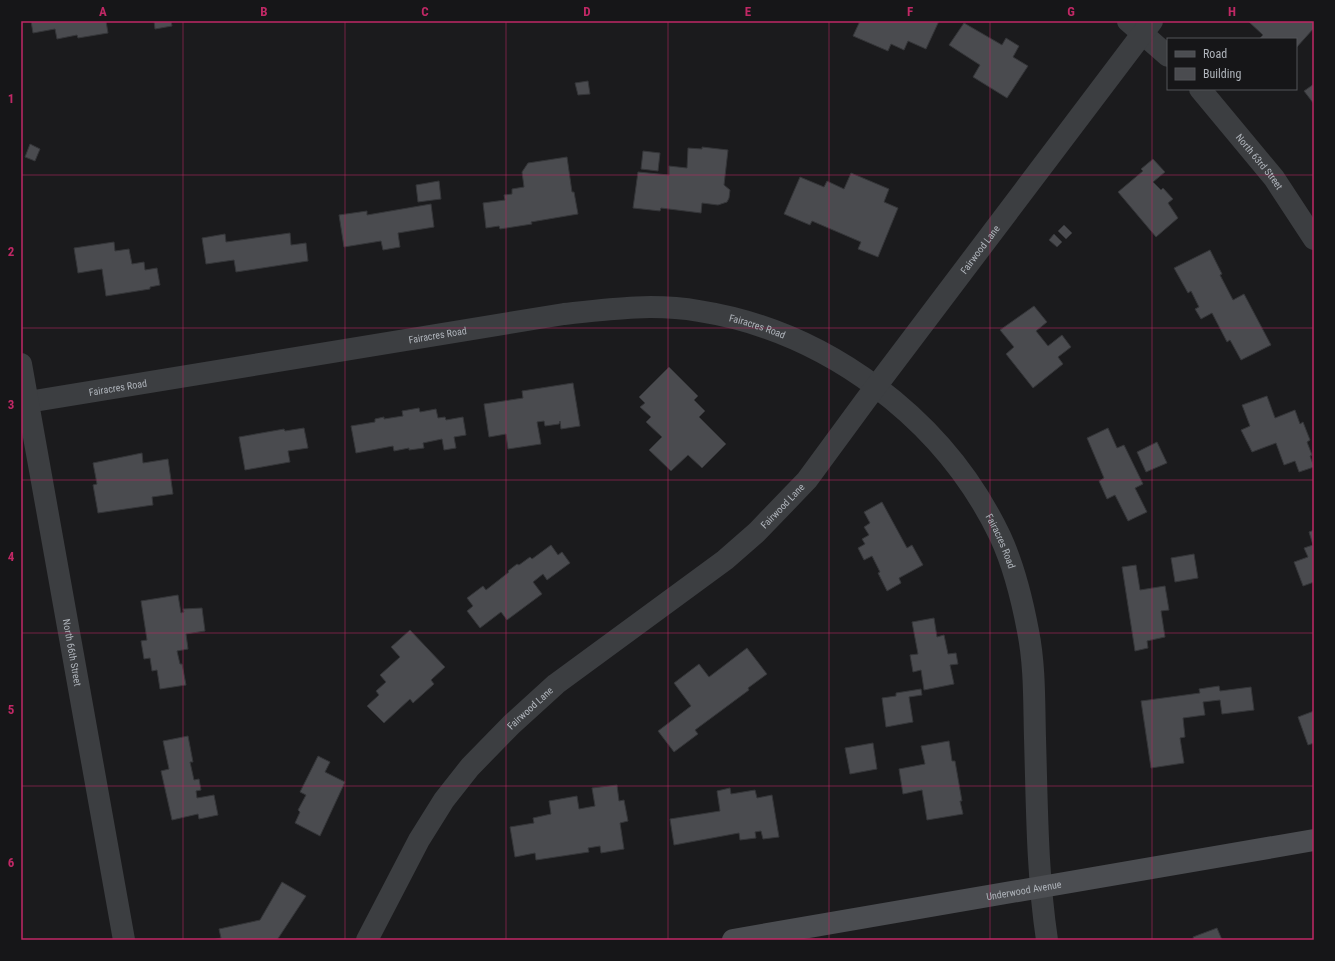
<svg xmlns="http://www.w3.org/2000/svg" width="1335" height="961" font-family="'Roboto Condensed',sans-serif">
	<rect width="100%" height="100%" fill="#1b1b1d"/>
	<path fill="#4a4b4f" stroke="#353639" d="M31,21H106L108,33L78,38L77,35L57,39L55,29L33,33Z
		M154,21H171L172,26L155,29Z
		M860,21H939L926,49L908,41L904,50L891,44L888,51L853,36Z
		M1248,21H1314V28L1296,48V39H1259L1263,35Z
		M964,23L1002,45L1006,38L1019,46L1013,57L1028,66L1007,98L973,77L980,65L949,45Z
		M588,81L590,94L578,95L575,83Z
		M1314,84V104L1304,91Z
		M30,144L40,149L35,161L25,157Z
		M702,147L728,150L724,185L730,190L729,198L727,202L718,205L702,203L701,213L661,208L660,211L633,208L638,172L669,175V166L687,168L688,148L702,149Z
		M643,151L660,153L658,171L641,169Z
		M567,157L572,192H574L578,214L531,222L532,224L500,229L499,226L486,228L483,203L505,200L504,195L512,194V189L524,187L522,172L528,163Z
		M1153,159L1165,172L1153,182L1161,190L1163,188L1173,199L1168,203L1178,218L1156,237L1118,192L1143,171L1141,169Z
		M851,173L889,189L884,202L898,208L878,257L858,249L861,242L812,221L810,225L784,214L800,177L824,187L827,181L844,189Z
		M439,181L441,199L418,202L416,185Z
		M431,204L434,227L398,233L400,247L383,250L381,241L344,247L339,215L367,211V215Z
		M1064,225L1072,233L1066,239L1058,231Z
		M290,233L291,245L306,243L308,261L236,272L234,260L206,264L202,238L225,234L226,242Z
		M1054,234L1062,242L1057,247L1049,240Z
		M114,242L115,251L129,249L132,264L144,262L145,270L157,268L160,285L150,287V289L106,296L102,269L78,273L74,248Z
		M1210,250L1222,274L1220,275L1233,300L1244,294L1271,345L1241,360L1230,340L1227,342L1212,313L1201,319L1195,309L1199,307L1191,291L1188,293L1174,268Z
		M1034,306L1047,322L1036,331L1048,346L1062,335L1071,347L1058,357L1063,364L1033,388L1006,354L1014,347L1000,330Z
		M669,367L698,396L694,400L705,411L699,417L726,444L702,468L688,455L671,471L649,450L662,437L646,422L651,417L640,407L645,403L639,397Z
		M573,383L580,426L561,429L560,421L559,424L545,426L544,421L537,422L541,444L508,449L506,434L489,437L484,404L523,398L522,391Z
		M1267,396L1275,418L1295,410L1300,424L1303,422L1310,440L1307,442L1312,455L1310,456L1314,467L1299,472L1295,461L1284,465L1276,443L1252,452L1241,430L1250,426L1242,405Z
		M419,408L420,412L436,409L438,418L445,417L446,420L463,417L466,435L454,437L456,448L444,450L442,439L423,443L424,448L409,450V448L394,451L393,446L356,453L351,426L375,422V419L384,417V419L403,416L402,411Z
		M304,428L308,448L288,451L290,462L245,470L239,437L284,429L285,431Z
		M1108,428L1117,448L1124,445L1143,484L1135,488L1147,512L1128,521L1115,495L1107,499L1099,481L1104,478L1087,438Z
		M1157,442L1167,463L1146,472L1137,452Z
		M142,453L143,463L168,459L173,494L152,497L153,505L98,513L93,485L97,484L93,463Z
		M882,502L907,548L912,545L923,565L899,578L901,583L887,591L878,573L880,572L872,556L864,560L858,548L865,544L862,539L869,535L864,527L870,523L864,512Z
		M1314,530V582L1303,586L1294,562L1308,557L1304,548L1313,545L1309,532Z
		M551,545L558,555L562,552L570,563L547,580L543,574L533,582L542,594L507,620L501,612L480,628L467,611L473,606L467,598L483,586L486,590L509,572L508,571L517,564L519,565L530,557L532,559Z
		M1194,554L1198,578L1175,582L1171,558Z
		M1136,565L1140,590L1165,586L1169,610L1161,611L1165,637L1147,641L1148,648L1135,651L1122,567Z
		M178,595L181,613L184,612L183,609L202,608L205,631L186,634L188,649L177,651L180,664H182L186,685L160,689L157,670L152,671L150,658L144,659L141,641L147,640L141,601Z
		M934,618L937,637L944,635L948,654L956,653L958,664L950,665L954,684L924,690L921,670L913,672L910,655L918,654L912,622Z
		M410,630L445,667L431,680L434,684L413,703L410,699L384,723L367,706L379,695L376,691L386,682L380,675L400,657L391,647Z
		M747,648L767,674L748,688L749,690L695,730L698,734L674,752L658,731L691,706L674,683L699,664L709,677Z
		M1219,686L1220,691L1251,687L1254,710L1222,714L1220,700L1203,702L1205,715L1183,718L1185,737L1180,738L1184,763L1151,768L1141,701L1200,693L1199,689Z
		M921,689L922,695L909,697L913,722L886,727L882,698L896,696V693Z
		M1314,711V743L1308,745L1298,717Z
		M188,736L193,762H190L194,780L199,779L201,790L196,791L197,798L214,795L218,815L199,819L198,814L172,820L161,771L169,769L163,741Z
		M949,741L952,761H955L962,801H960L963,814L927,820L922,790L903,794L899,769L925,764L921,746Z
		M873,743L877,769L850,774L845,748Z
		M318,756L330,762L325,772L345,782L320,836L295,823L300,812L298,810L306,795L300,792Z
		M617,785L619,801L624,800L628,821L620,823L624,849L601,853L600,846L588,848L589,852L536,860L535,853L515,857L510,827L534,823L533,818L551,814L549,801L577,796L579,809L595,806L592,788Z
		M730,788L731,794L755,790L757,798L772,795L779,837L763,839L761,831L755,832L756,838L740,840L739,833L674,845L670,819L720,811L717,791Z
		M282,882L306,896L277,940H212L221,938L219,929L260,920Z
		M1217,928L1222,940H1194L1193,937Z"/>
	<g fill="none" stroke-linecap="round" stroke-linejoin="round">
		<g stroke="#3c3e41" stroke-width="22">
			<path d="M1128,21L1168,56"/>
			<path id="s1" d="M1200,89L1274,178L1314,239"/>
			<path id="s2" d="M28,402L564,314C609,309 653,303 699,311C827,331 944,419 1000,536C1014,566 1022,599 1028,631C1035,666 1034,702 1035,738C1037,806 1037,873 1047,940"/>
			<path id="s3" d="M367,940L419,840L444,800L470,767L512,724L556,684L725,560L757,532L807,480L865,401L1152,21"/>
		</g>
		<path stroke="#3c3e41" stroke-width="22" id="s4" d="M21,364L124,940"/>
		<path stroke="#4b4d51" stroke-width="22" id="s5" d="M733,940L1314,840"/>
	</g>
	<path fill="none" stroke="#c02865" stroke-width="1" stroke-opacity="0.55" d="M183,21V940M345,21V940M506,21V940M668,21V940M829,21V940M990,21V940M1152,21V940M21,175H1314M21,328H1314M21,480H1314M21,633H1314M21,786H1314"/>
	<g text-anchor="middle" dominant-baseline="central" stroke-width="3" stroke-linejoin="round" paint-order="stroke">
		<g font-size="10" fill="#afb4bb" stroke="#161618">
			<text stroke="none"><textPath href="#s1" startOffset="94">North 63rd Street</textPath></text>
			<text stroke="none"><textPath href="#s3" startOffset="934">Fairwood Lane</textPath></text>
			<text stroke="none"><textPath href="#s2" startOffset="739">Fairacres Road</textPath></text>
			<text stroke="none"><textPath href="#s2" startOffset="415">Fairacres Road</textPath></text>
			<text stroke="none"><textPath href="#s2" startOffset="91">Fairacres Road</textPath></text>
			<text stroke="none"><textPath href="#s3" startOffset="610">Fairwood Lane</textPath></text>
			<text stroke="none"><textPath href="#s2" startOffset="1074">Fairacres Road</textPath></text>
			<text stroke="none"><textPath href="#s4" startOffset="293">North 66th Street</textPath></text>
			<text stroke="none"><textPath href="#s3" startOffset="286">Fairwood Lane</textPath></text>
			<text stroke="none"><textPath href="#s5" startOffset="295">Underwood Avenue</textPath></text>
		</g>
	</g>
	<rect width="1335" height="961" fill="none" stroke="#161618" stroke-width="44"/>
	<rect x="1167" y="38" width="130" height="52" fill="#161618" stroke="#535559"/>
	<rect x="1175" y="51" width="20" height="6" fill="#4b4d51" stroke="#535559"/>
	<text x="1203" y="58" font-size="12" fill="#afb4bb">Road</text>
	<rect x="1175" y="68" width="20" height="12" fill="#4a4b4f" stroke="#535559"/>
	<text x="1203" y="78" font-size="12" fill="#afb4bb">Building</text>
	<rect x="22" y="22" width="1291" height="917" fill="none" stroke="#c02865" stroke-width="1.5"/>
	<g font-size="13" text-anchor="middle" font-weight="bold" fill="#c02865">
		<text x="103" y="16">A</text>
		<text x="264" y="16">B</text>
		<text x="425" y="16">C</text>
		<text x="587" y="16">D</text>
		<text x="748" y="16">E</text>
		<text x="910" y="16">F</text>
		<text x="1071" y="16">G</text>
		<text x="1232" y="16">H</text>
		<text x="11" y="103">1</text>
		<text x="11" y="256">2</text>
		<text x="11" y="409">3</text>
		<text x="11" y="561">4</text>
		<text x="11" y="714">5</text>
		<text x="11" y="867">6</text>
	</g>
</svg>
